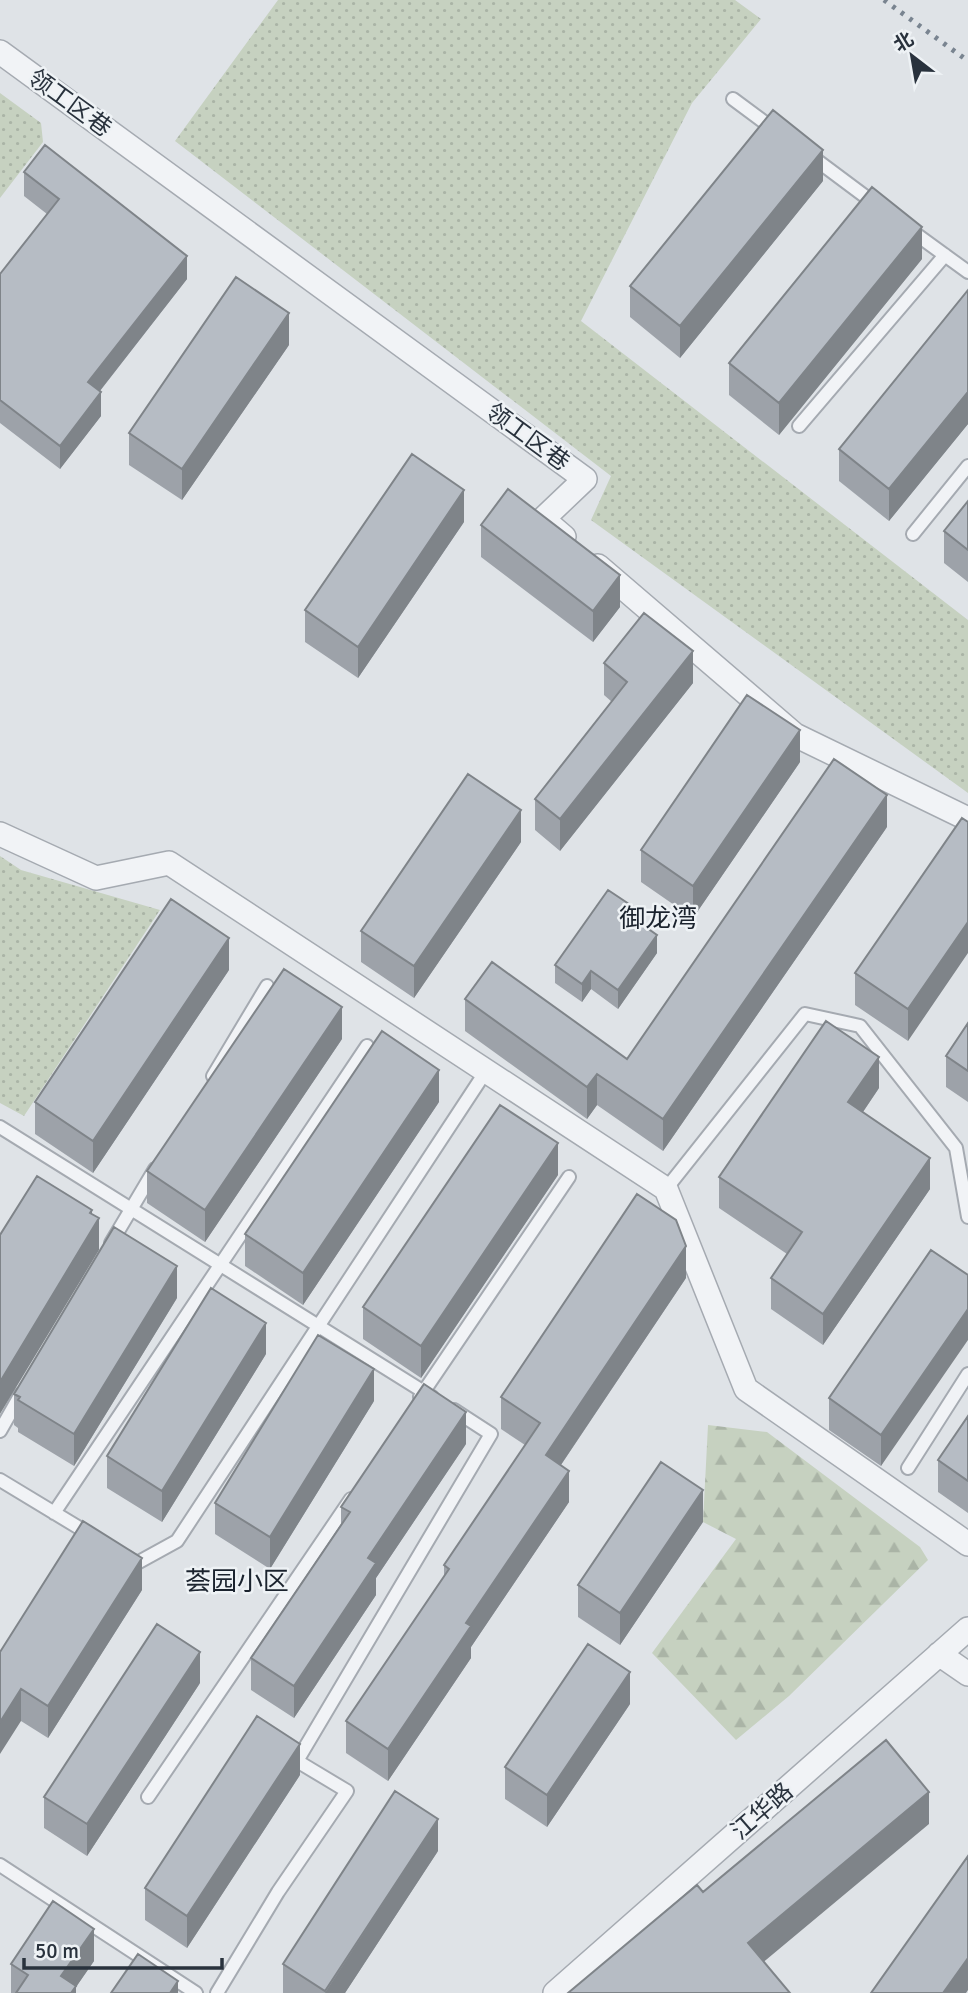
<svg xmlns="http://www.w3.org/2000/svg" width="968" height="1993" font-family="Signika,'Noto Sans SC',sans-serif">
	<defs>
		<pattern id="grass-dots" width="8" height="8" patternUnits="userSpaceOnUse" patternTransform="scale(1.75)"><rect width="8" height="8" fill="#c6d1c0"/><path d="M2 2h.1M6 6h.1" fill="none" stroke="#aab4a6" stroke-width="1.8" stroke-linecap="round"/></pattern>
		<pattern id="forest-firs" width="22" height="20" patternUnits="userSpaceOnUse" patternTransform="scale(1.75)"><rect width="22" height="20" fill="#c6d1c0"/><path d="M5 1l3.5 6h-7zM16 11l3.5 6h-7z" fill="#aab4a6"/></pattern>
	</defs>
	<rect width="100%" height="100%" fill="#dfe3e7"/>
	<path fill="url(#grass-dots)" d="M278,0H735L761,19L692,103L581,321L968,620V793L591,520L611,476L175,141Z
		M0,93L41,123L43,142L0,198Z
		M0,856L21,870L160,910L24,1116L0,1103Z"/>
	<path fill="url(#forest-firs)" d="M708,1425L767,1432L920,1547L928,1560L789,1696L736,1740L652,1653L736,1539L703,1522Z"/>
	<g fill="none" stroke-linecap="round" stroke-linejoin="round">
		<defs>
			<path id="service" d="M733,99L776,131
				M811,156L878,206
				M909,229L968,272
				M799,426L945,255
				M913,534L968,466
				M213,1076L267,986
				M0,1127L432,1397
				M666,1189L805,1014L860,1026L956,1148L968,1217
				M111,1243L155,1169
				M420,1397L569,1177
				M0,1431L21,1394
				M908,1468L968,1374
				M0,1480L91,1535
				M54,1513L367,1046
				M127,1557L137,1563L177,1541L486,1071
				M148,1797L351,1499
				M0,1865L196,1993
				M217,1993L278,1892L347,1791L297,1761L491,1434L454,1410"/>
			<path id="minor" d="M0,52L585,479L543,519L564,537
				M598,566L795,735L968,819
				M0,834L96,878L169,863L666,1189L746,1389L968,1544
				M939,1654L968,1674
				M555,1993L968,1629"/>
		</defs>
		<use href="#service" stroke="#a5aab1" stroke-width="16"/>
		<use href="#minor" stroke="#a5aab1" stroke-width="26"/>
		<use href="#service" stroke="#f1f3f6" stroke-width="12"/>
		<use href="#minor" stroke="#f1f3f6" stroke-width="23"/>
		<path stroke="#798490" stroke-width="5" stroke-dasharray="3.5 7" stroke-linecap="butt" d="M884,0L968,61"/>
	</g>
	<path fill="#9da2a9" d="M24,172L187,279L100,391L101,416L60,469L0,423V274L47,214L24,196Z
		M823,181L680,358L630,317V286Z
		M922,259L779,435L729,395V363Z
		M968,290V424L889,521L839,481V449Z
		M289,345L182,500L129,465V433Z
		M968,501V582L944,563V531Z
		M464,522L358,678L305,642V610Z
		M481,525L620,607L593,642L481,557Z
		M604,663L693,683L560,851L535,830V799L612,702L604,695Z
		M800,762L693,918L641,882V850Z
		M968,822L908,1041L855,1005V973Z
		M887,827L663,1151L597,1105L587,1119L465,1031V999L627,1059Z
		M521,842L414,998L361,962V931Z
		M632,917L657,953L618,1009L591,989L582,1002L555,983V965Z
		M229,970L93,1173L35,1134V1102Z
		M968,1023V1102L946,1087V1056Z
		M342,1039L205,1242L147,1203V1171Z
		M879,1088L863,1112L930,1189L823,1345L771,1309V1278L787,1254L719,1208V1177Z
		M439,1102L303,1305L245,1266V1234Z
		M558,1175L421,1378L363,1339V1307Z
		M968,1275L881,1466L829,1430V1398Z
		M686,1278L561,1465L569,1502L471,1647V1658L388,1781L346,1753V1721L444,1576V1565L525,1445L501,1429V1397Z
		M177,1298L74,1466L18,1432V1428L14,1425V1394Z
		M266,1354L162,1522L107,1488V1456Z
		M374,1401L270,1569L215,1534V1503Z
		M968,1416V1513L938,1492V1460Z
		M466,1444L376,1578V1595L294,1718L251,1690V1658L341,1524V1507Z
		M703,1522L620,1645L578,1617V1585Z
		M142,1590L48,1738L21,1721L0,1652Z
		M200,1683L87,1856L44,1828V1797Z
		M630,1704L547,1827L505,1799V1767Z
		M300,1775L187,1948L145,1920V1888Z
		M438,1851L345,1993H283V1964Z
		M94,1961L76,1987V1993H11V1964Z"/>
	<path fill="#7f8489" d="M823,150V181L680,358V326Z
		M922,227V259L779,435V403Z
		M187,256V279L88,406V382Z
		M289,313V345L182,500V469Z
		M101,392V416L60,469V446Z
		M968,392V424L889,521V489Z
		M464,490V522L358,678V647Z
		M620,575V607L593,642V611Z
		M693,651V683L560,851V819Z
		M800,730V762L693,918V886Z
		M887,795V827L663,1151V1119Z
		M521,810V842L414,998V966Z
		M632,906V925L627,914Z
		M968,922V953L908,1041V1009Z
		M657,935V953L618,1009V990Z
		M229,938V970L93,1173V1141Z
		M591,971V989L582,1002V984Z
		M342,1007V1039L205,1242V1210Z
		M879,1057V1088L848,1134V1102Z
		M439,1070V1102L303,1305V1273Z
		M597,1074V1105L587,1119V1087Z
		M558,1143V1175L421,1378V1346Z
		M930,1158V1189L823,1345V1314Z
		M92,1210V1229L99,1218V1250L0,1414V1382Z
		M686,1246V1278L546,1487V1455Z
		M177,1266V1298L74,1466V1434Z
		M968,1309V1340L881,1466V1435Z
		M266,1323V1354L162,1522V1491Z
		M374,1369V1401L270,1569V1537Z
		M466,1412V1444L376,1578V1595L294,1718V1686L368,1558Z
		M569,1471V1502L471,1647V1658L388,1781V1749L466,1623Z
		M703,1490V1522L620,1645V1613Z
		M142,1558V1590L48,1738V1706Z
		M200,1652V1683L87,1856V1824Z
		M630,1672V1704L547,1827V1795Z
		M21,1689V1721L0,1754V1722Z
		M300,1744V1775L187,1948V1916Z
		M929,1792V1824L748,1975V1943Z
		M438,1819V1851L345,1993H325Z
		M94,1929V1961L76,1987V1993H61V1976Z
		M968,1958V1990L966,1993H943Z
		M178,1981V1993H170Z"/>
	<path fill="#b6bcc4" stroke="#7f8489" stroke-width="2" d="M773,110L823,150L680,326L630,286Z
		M45,145L187,256L88,382L101,392L60,446L0,400V274L59,199L24,172Z
		M872,187L922,227L779,403L729,363Z
		M236,277L289,313L182,469L129,433Z
		M968,290V392L889,489L839,449Z
		M412,454L464,490L358,647L305,610Z
		M508,489L620,575L593,611L481,525Z
		M968,501V550L944,531Z
		M644,613L693,651L560,819L535,799L627,682L604,663Z
		M747,695L800,730L693,886L641,850Z
		M834,759L887,795L663,1119L597,1074L587,1087L465,999L492,962L627,1059Z
		M468,774L521,810L414,966L361,931Z
		M962,818L968,822V922L908,1009L855,973Z
		M608,890L632,906L627,914L657,935L618,990L591,971L582,984L555,965Z
		M171,899L229,938L93,1141L35,1102Z
		M284,969L342,1007L205,1210L147,1171Z
		M826,1021L879,1057L848,1102L930,1158L823,1314L771,1278L802,1232L719,1177Z
		M968,1023V1071L946,1056Z
		M382,1031L439,1070L303,1273L245,1234Z
		M500,1105L558,1143L421,1346L363,1307Z
		M37,1176L92,1210L90,1213L99,1218L0,1382V1235Z
		M637,1194L676,1220L686,1246L546,1455L569,1471L466,1623L471,1626L388,1749L346,1721L449,1569L444,1565L540,1423L501,1397Z
		M114,1227L177,1266L74,1434L18,1400L20,1397L14,1394Z
		M931,1250L968,1275V1309L881,1435L829,1398Z
		M211,1288L266,1323L162,1491L107,1456Z
		M318,1335L374,1369L270,1537L215,1503Z
		M424,1384L466,1412L368,1558L376,1563L294,1686L251,1658L350,1512L341,1507Z
		M968,1416V1481L938,1460Z
		M661,1462L703,1490L620,1613L578,1585Z
		M83,1521L142,1558L48,1706L21,1689L0,1722V1652Z
		M157,1624L200,1652L87,1824L44,1797Z
		M588,1644L630,1672L547,1795L505,1767Z
		M257,1716L300,1744L187,1916L145,1888Z
		M886,1740L929,1792L748,1943L790,1993H568L697,1885L703,1892Z
		M395,1791L438,1819L325,1991L283,1964Z
		M968,1856V1958L943,1993H871Z
		M53,1901L94,1929L61,1976L76,1986L71,1993H16L28,1975L11,1964Z
		M138,1954L178,1981L170,1993H111Z"/>
	<g text-anchor="middle" dominant-baseline="central" stroke-width="5" stroke-linejoin="round" paint-order="stroke">
		<g font-size="24" fill="#29323d" stroke="#eef2f5">
			<text transform="translate(70 103) rotate(36)">领工区巷</text>
			<text transform="translate(528 437) rotate(36)">领工区巷</text>
			<text transform="translate(762 1811) rotate(-41)">江华路</text>
		</g>
		<g font-size="26" fill="#1b232e" stroke="#eef2f5">
			<text x="658" y="919">御龙湾</text>
			<text x="237" y="1582">荟园小区</text>
		</g>
	</g>
	<g transform="translate(912 56) rotate(329)" stroke="#eef2f5" stroke-width="5" paint-order="stroke">
	<path d="M0-5L12 26L0 18L-12 26Z" fill="#29323d"/>
	<text y="-10" font-size="19" font-weight="bold" text-anchor="middle" fill="#29323d">北</text>
	</g>
	<path d="M24 1958v10h198v-10" fill="none" stroke="#29323d" stroke-width="3.5"/>
	<text x="35" y="1958" font-size="21" fill="#29323d" stroke="#eef2f5" stroke-width="5" paint-order="stroke">50 m</text>
</svg>
